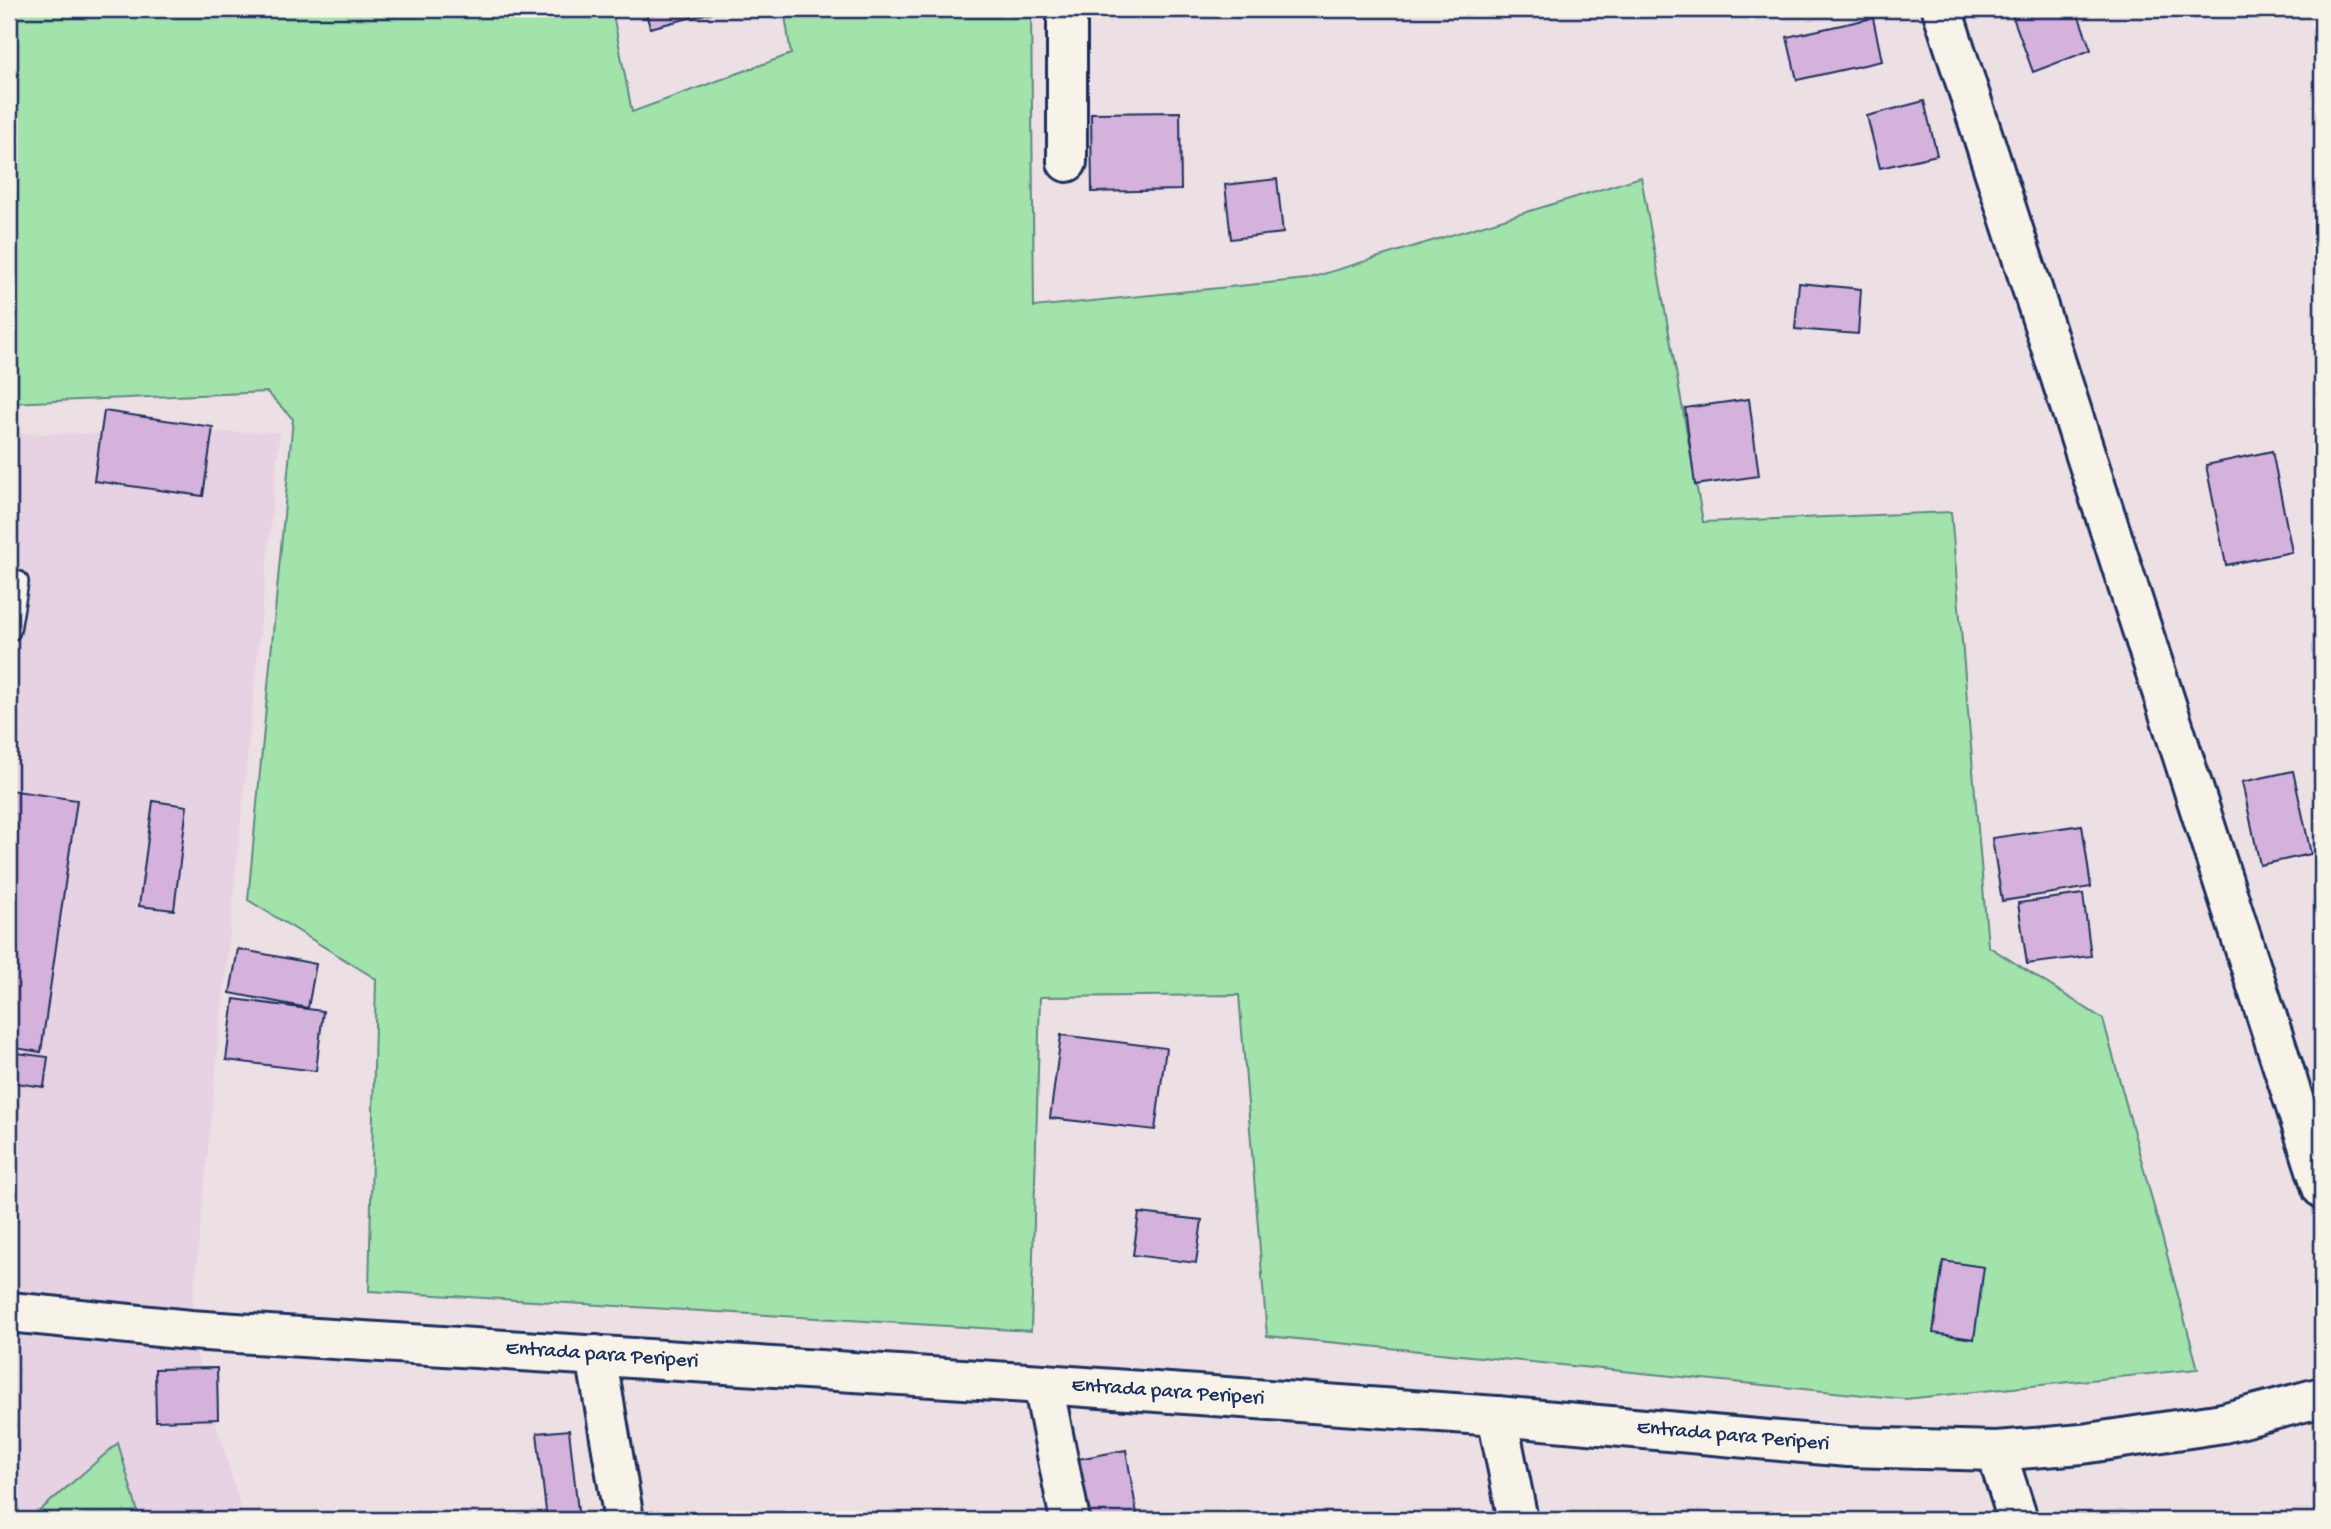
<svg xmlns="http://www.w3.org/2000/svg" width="2331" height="1529" font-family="'Gochi Hand',sans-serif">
	<rect width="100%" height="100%" fill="#ede0e4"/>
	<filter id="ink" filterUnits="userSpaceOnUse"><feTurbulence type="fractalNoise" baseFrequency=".0143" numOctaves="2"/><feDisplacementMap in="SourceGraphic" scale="14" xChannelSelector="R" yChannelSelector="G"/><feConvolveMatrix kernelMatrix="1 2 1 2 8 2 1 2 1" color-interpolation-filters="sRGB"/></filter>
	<g filter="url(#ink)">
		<path fill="#e6d2e2" d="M280,432L190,1330L244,1520H9V434Z"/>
		<path fill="#a2e2ab" stroke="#5e8884" stroke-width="2" d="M9,9H612L632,112L791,54L784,9H1031L1034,307L1307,279L1641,177L1703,522L1951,512L1988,946L2103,1019L2198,1369L1905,1399L1267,1336L1239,995L1040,997L1031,1331L369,1291L376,979L248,900L293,419L267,392L9,403Z
			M118,1443L140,1520H29Z"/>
		<path fill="#d5b2dc" stroke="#1b2f5e" stroke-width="2" d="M645,9H725L650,28Z
			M2010,9H2076L2091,50L2033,72Z
			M1873,18L1882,61L1797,80L1787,37Z
			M1924,101L1937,155L1880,168L1867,116Z
			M1180,112L1181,190L1092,192L1091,113Z
			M1277,179L1283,233L1231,239L1225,185Z
			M1799,283L1861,289L1858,334L1795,329Z
			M1749,399L1759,476L1695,485L1685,408Z
			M104,411L213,427L203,496L94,481Z
			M2272,451L2292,552L2226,565L2206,465Z
			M2293,771L2311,854L2260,865L2242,782Z
			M9,790L77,800L41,1052L9,1047Z
			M153,801L187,806L174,910L139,906Z
			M2082,825L2091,887L2002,901L1992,838Z
			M2083,894L2091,956L2027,964L2018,903Z
			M238,949L316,964L308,1008L230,993Z
			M234,999L323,1011L316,1071L226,1060Z
			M1061,1035L1166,1048L1155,1130L1050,1118Z
			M9,1052L48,1057L44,1087L9,1082Z
			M1139,1213L1202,1220L1196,1263L1133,1255Z
			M1943,1261L1984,1267L1974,1339L1933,1333Z
			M217,1368L218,1419L156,1421L155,1369Z
			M569,1430L579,1520H547L537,1433Z
			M1126,1450L1138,1520H1089L1078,1459Z"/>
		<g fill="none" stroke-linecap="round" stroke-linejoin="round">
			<defs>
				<path id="service" d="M9,630L17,582"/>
				<path id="minor" d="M1942,9L2322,1188
					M1067,162V9
					M596,1355L624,1520
					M1043,1384L1070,1520
					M1497,1416L1518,1520
					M1996,1451L2018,1520"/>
				<path id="secondary" d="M9,1312L190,1330L1043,1384L1497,1416L1848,1447L1996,1451L2082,1444L2223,1423L2322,1397"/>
			</defs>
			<use href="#service" stroke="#1b2f5e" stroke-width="26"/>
			<use href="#minor" stroke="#1b2f5e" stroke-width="44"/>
			<use href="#secondary" stroke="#1b2f5e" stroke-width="44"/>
			<use href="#service" stroke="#f7f3e8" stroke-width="21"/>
			<use href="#minor" stroke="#f7f3e8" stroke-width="38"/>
			<use href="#secondary" stroke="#f7f3e8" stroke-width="38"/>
		</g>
	</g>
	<g text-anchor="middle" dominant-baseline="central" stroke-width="5" stroke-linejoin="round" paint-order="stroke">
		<g font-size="21" fill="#1b2f5e" stroke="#f7f3e8">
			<text transform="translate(602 1356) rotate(4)">Entrada para Periperi</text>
			<text transform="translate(1168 1393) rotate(4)">Entrada para Periperi</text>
			<text transform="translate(1733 1437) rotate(5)">Entrada para Periperi</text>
		</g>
	</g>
	<rect width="2331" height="1529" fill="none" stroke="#f7f3e8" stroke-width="35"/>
	<rect x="18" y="18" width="2296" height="1494" fill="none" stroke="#1b2f5e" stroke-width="2.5" filter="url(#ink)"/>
</svg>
